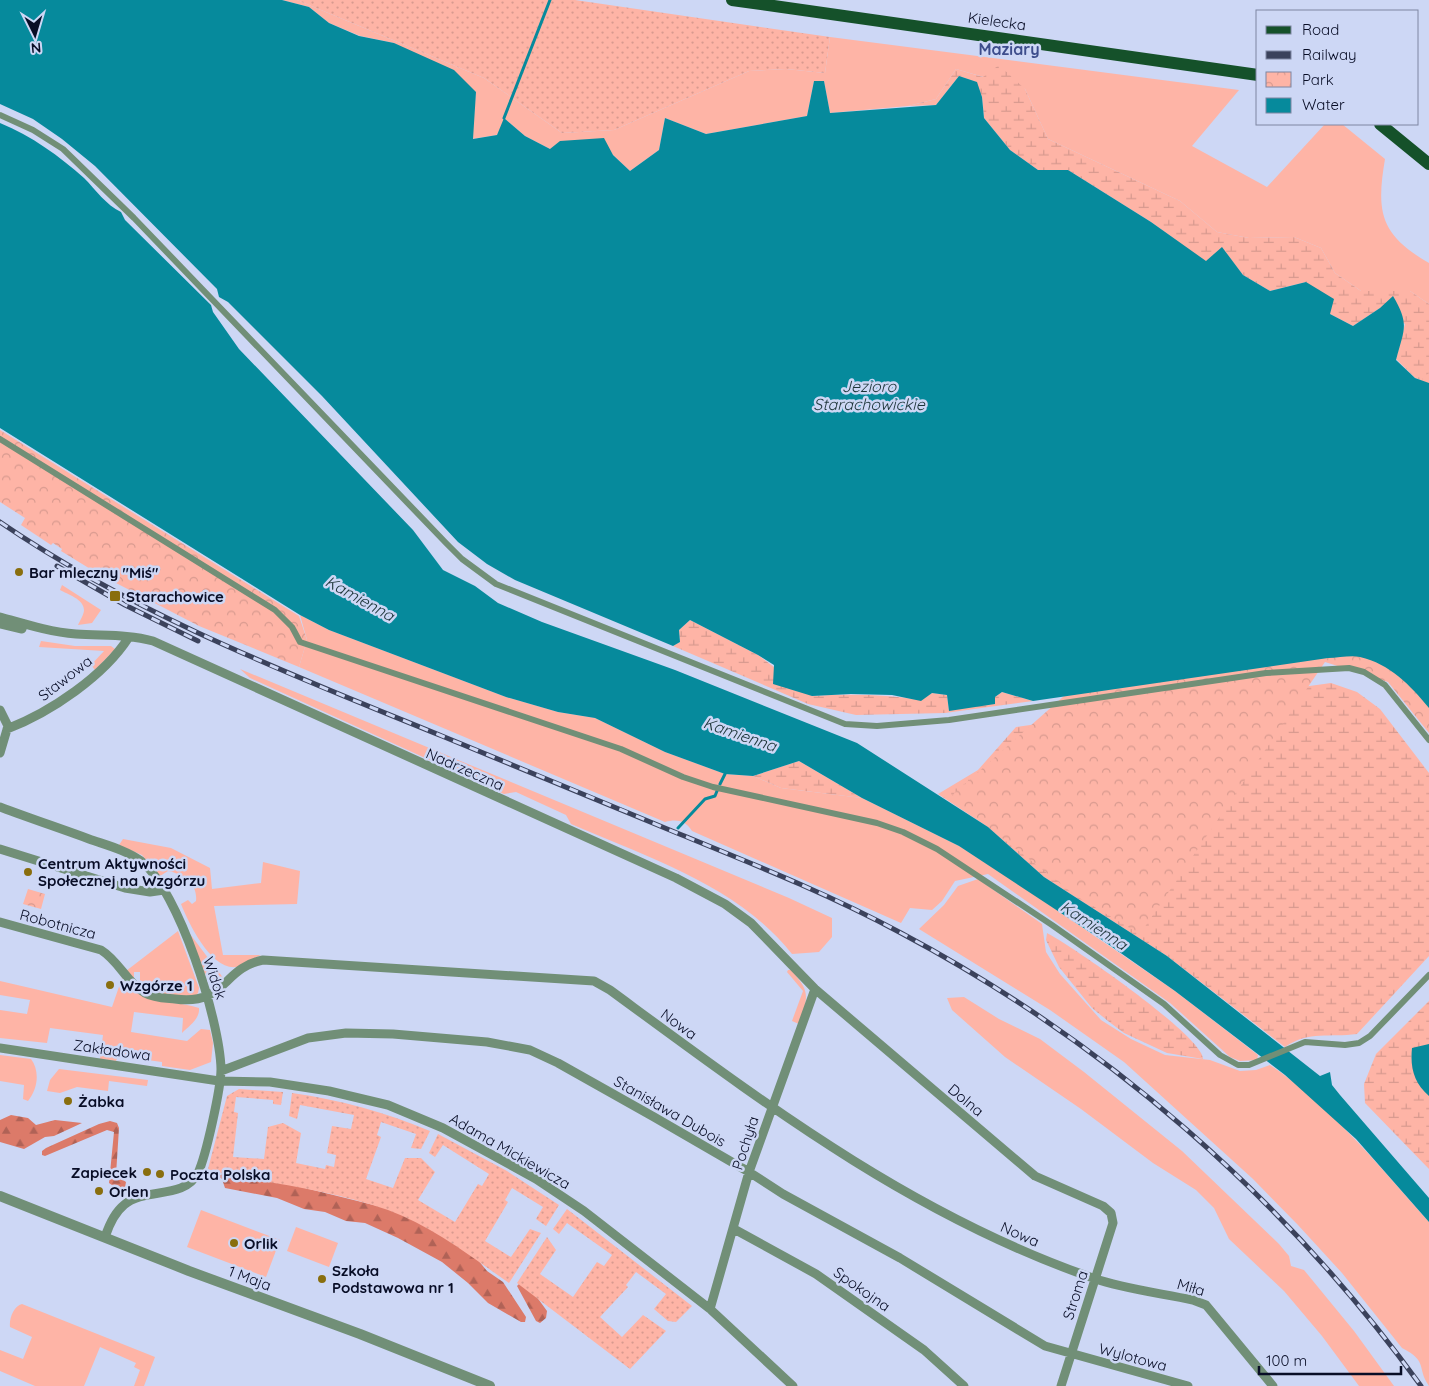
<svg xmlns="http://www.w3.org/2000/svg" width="1429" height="1386" font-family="Quicksand,sans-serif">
	<defs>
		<pattern id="forest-firs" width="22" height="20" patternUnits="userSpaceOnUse" patternTransform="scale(1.25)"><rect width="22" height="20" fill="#dc7a69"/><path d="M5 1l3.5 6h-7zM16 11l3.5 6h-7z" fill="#b06256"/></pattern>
		<pattern id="wetland-marsh" width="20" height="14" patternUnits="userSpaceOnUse" patternTransform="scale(1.25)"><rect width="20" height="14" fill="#feb4a6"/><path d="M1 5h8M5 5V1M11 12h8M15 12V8" fill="none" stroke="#d89a8f"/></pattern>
		<pattern id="park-crowns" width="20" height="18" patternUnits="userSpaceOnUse" patternTransform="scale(1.25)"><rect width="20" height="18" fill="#feb4a6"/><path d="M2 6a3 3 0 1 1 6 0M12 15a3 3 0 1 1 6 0" fill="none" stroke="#d89a8f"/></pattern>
		<pattern id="garden-dots" width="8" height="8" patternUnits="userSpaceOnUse" patternTransform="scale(1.25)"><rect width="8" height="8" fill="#feb4a6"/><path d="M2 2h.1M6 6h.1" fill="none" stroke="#d89a8f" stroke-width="1.8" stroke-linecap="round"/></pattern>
	</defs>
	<rect width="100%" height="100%" fill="#cdd7f5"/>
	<path fill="#feb4a6" d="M282,0H297L484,78L562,133L614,130L749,71L786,69L825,73L830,37L1239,90L1192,146L1267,187L1325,124H1342L1385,159C1376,212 1380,235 1429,263V304L1410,291H1361L1335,273L1321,248L1294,237L1249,238L1217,232L1180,201L1048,139L1025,89L956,69L936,99L908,106L830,113L824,81H814L807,116L706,134L665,118L659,150L630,171L613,155L550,149L525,136L505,119L497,135L472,139L476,92L394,43L360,36L329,23L309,7Z
		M62,585L101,610L92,623L78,625C80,621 84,614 84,610C84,599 67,594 60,590Z
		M300,615L329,630L506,697L558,712L595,718L665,752L725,774L753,776L781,788L862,798L959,846L1023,887L1175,991L1258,1055L1257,1060L1240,1061L1230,1057L1170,1003L988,874L955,881L942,901L932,910L910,908L901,923L692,831C685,820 676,819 665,822L299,667L307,640Z
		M41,641L75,646H111L115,649L95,670L91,665L104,651L39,647Z
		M240,669L789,898L832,918V937L819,952L792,954C737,885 649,858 571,824L566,815L516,792L504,794L250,678Z
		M123,839L171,848L210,868L212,889L261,883L263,862L300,871L297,904L214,906L223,955H261C253,958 244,966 236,967C211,970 189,924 181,904L188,900L192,904L196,901C198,883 183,874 168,871L160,876L142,855L119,845Z
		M978,879L1042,924L1046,952L1060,974L1101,1020L1131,1039L1165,1055L1210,1060L1240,1071L1256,1070L1270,1065C1327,1103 1375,1161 1420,1212L1429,1222V1386C1416,1367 1429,1362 1402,1348L1342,1273L1298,1225L1253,1179L1124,1062L1050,1010L919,929L944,905L958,886Z
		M187,930L224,979L213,982L204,973Z
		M178,931L199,988L198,993L194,998L152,993L140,986V972H134V980L126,971Z
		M788,970H791C811,992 808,997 799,1024L792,1021L803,991L787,972Z
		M122,978C146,1008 166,998 199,1008C200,1019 189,1026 182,1033L183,1018L134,1012L131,1032L187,1041L201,1029L210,1030L213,1043L211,1062L190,1070L162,1066V1062L118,1056L116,1061L100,1059L103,1035L50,1028L47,1043L0,1038V1010L27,1014L30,1000L0,995V981L112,1007Z
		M964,997L999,1019L1040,1039L1084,1072L1182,1151L1279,1244L1289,1256L1291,1266L1304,1270L1354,1331L1394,1386H1359L1322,1336L1284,1291L1229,1239L1214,1208L1196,1190L1153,1163L1081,1109L1005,1057L952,1010L947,998Z
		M0,1055L31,1059C40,1071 38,1089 28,1101L23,1099L24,1085L0,1081Z
		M59,1069L148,1080L147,1086L109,1081L108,1091L77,1087L60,1093L47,1091L50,1080Z
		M201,1210L280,1240L266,1277L187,1247Z
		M296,1227L338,1243L329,1267L287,1251Z
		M22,1304L155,1357L144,1386H134L140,1370L134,1367L136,1363L100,1347L84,1386H35L0,1371V1350L23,1359L32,1337L10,1327C9,1318 14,1306 22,1304Z"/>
	<path fill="url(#forest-firs)" d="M11,1115L28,1118L36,1125L55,1120L82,1123L54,1136L45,1137L24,1149L0,1142V1120Z
		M110,1121L117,1123L119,1128L116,1175L126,1182L124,1193L109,1183L114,1132L107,1130L45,1156L42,1155V1151L46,1148L99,1124Z
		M228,1172L293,1185L402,1212L473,1254L487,1271L503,1282L526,1317L525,1322H521L488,1303L468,1283L442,1262L398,1238L365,1223L346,1221L325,1212L304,1209L277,1198L225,1188L222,1179L218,1176Z
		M521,1282L531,1289L547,1311L546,1318L540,1323L536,1321L517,1286Z"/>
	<path fill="url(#wetland-marsh)" d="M999,65L1025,89L1048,139L1180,201L1217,232L1249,238L1294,237L1321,248L1335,273L1361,291H1410L1429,304V383L1415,378L1396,359L1405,324L1380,308L1353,326L1330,314L1306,282L1270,291L1243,275L1222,248L1206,262L1151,222L1068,170H1038L1010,150L984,118L982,97L976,82L959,76L936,105L908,106L936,99L956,69L983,77Z
		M690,620L758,655L812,696C849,694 884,694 920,700L932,693L947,695L949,711L995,697L1002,692L1033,701L945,713L856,715L808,704L673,646L680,642L679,630Z
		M1331,683L1357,692L1380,709L1429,773V956L1357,1034C1329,1038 1310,1030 1285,1047L1167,956L1044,877L988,827L938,794L978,770L1016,727Z
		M799,761L862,798L781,788L753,776Z
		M1047,933C1072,946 1203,1036 1203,1059L1167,1053L1124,1033L1108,1021L1092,1008L1059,967L1046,940Z
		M1429,1001V1169L1365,1103L1364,1084L1376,1054Z"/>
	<path fill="url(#park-crowns)" d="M1429,373V733L1388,682L1325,662L1140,934L1076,896L950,797Z
		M0,430L299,616L307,640L299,667L199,626L116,583L117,581L107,575L105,578L61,551L62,549L53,543L51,545L21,525L25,518L0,502Z
		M28,889L45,894L41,909L23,904Z"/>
	<path fill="url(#garden-dots)" d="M297,0H575L830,37L825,73L786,69L749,71L614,130L562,133L484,78Z
		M239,1089L283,1092L281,1105L273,1104V1100L236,1097L234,1112L238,1113L233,1157L264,1159L268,1127L283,1123L301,1133L296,1163L325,1169L326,1165L334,1167L336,1155L327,1153L332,1126L351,1129L354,1115L300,1105L297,1119L289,1116L292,1093C340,1100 385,1112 430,1131L421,1149L411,1148L416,1134L381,1122L377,1135L381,1137L366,1179L393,1188L405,1158H421L435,1172L418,1200L455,1222L478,1184L482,1186L489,1174L443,1145L435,1157L429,1153L438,1134L507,1171L559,1205L546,1226L536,1219L543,1207L512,1188L505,1200L508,1202L485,1241L511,1257L530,1229L541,1233L509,1283C470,1256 432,1226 388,1210C335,1191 278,1184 223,1174L208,1169L227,1096Z
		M567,1209L692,1306L676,1322L668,1321L654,1309L666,1294L636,1272L626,1285L628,1287L600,1317L622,1337L643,1315L666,1331L630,1369L517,1283L547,1237L556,1250L540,1274L573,1297L597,1262L604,1266L612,1255L567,1223L559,1234L553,1229Z"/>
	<path fill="#068a9c" d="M0,0H282L309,7L329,23L359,36L394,43L454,70L476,92L473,139L497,135L504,118L525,136L550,149L560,141L604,138L613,155L630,171L659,150L665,118L706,134L807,116L814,81H824L830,113L936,105L959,76L977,82L982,97L984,118L1010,150L1038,170H1068L1151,222L1206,261L1222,247L1243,275L1270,291L1306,282L1334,299L1330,314L1353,326L1380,308L1393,296C1410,325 1404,329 1396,360L1415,378L1429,383V708C1410,685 1390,664 1360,657C1351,655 1338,658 1328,658L1033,701L1002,692L995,697V704L949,711L947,695L932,693L921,701L892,695L851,694L812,696L773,684L774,665L758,655L690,620L679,630L680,642L673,646L515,580L487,564L458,542L322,396L228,302L219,297L217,289L95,166L62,139L33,119L0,104Z
		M0,123C32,136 59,156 84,178C96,190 106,205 121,212L125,220L211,305L213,312L239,349L413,530L443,570L475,586L498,603L542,622L675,670L857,743L988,827L1044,877L1167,956L1320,1076L1330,1072L1332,1085L1340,1095L1429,1198V1222L1356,1139L1285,1075L1175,991L1105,942L959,846L862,798L799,761L753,776L725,774L665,752L595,718L558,712L506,697L329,630L300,615L0,428Z
		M1429,1044V1096C1414,1083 1410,1068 1412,1048Z"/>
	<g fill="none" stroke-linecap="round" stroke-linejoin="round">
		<path stroke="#068a9c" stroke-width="3" d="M504,118L550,0
			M720,784L725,774
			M678,828L705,799L715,796L717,791"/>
		<path stroke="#718f77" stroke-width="6" d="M0,115L33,130L63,149L134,218L446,543L462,559L496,584L845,724L877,726L949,720L1266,673L1349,668L1364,672L1385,685L1429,740
			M0,439L275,610L292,627L300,642L621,749L683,777L713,787L877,823L903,832L937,849L1052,925L1164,1004L1220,1055L1238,1065H1249L1305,1042L1345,1045L1359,1043L1370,1036L1429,975"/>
		<path stroke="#718f77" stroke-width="9" d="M0,617C25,624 50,632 76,634C102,636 128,634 153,641L676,878L725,904L751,923L815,989L1035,1176L1103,1206L1111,1213L1113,1223L1061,1386
			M0,624L22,629
			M0,710L8,726L0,753
			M7,729C51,712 104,676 129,637
			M0,807C29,818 59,828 89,839C106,845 126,850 141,861C179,891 220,1021 221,1069C221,1088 206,1156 198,1173C184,1200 144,1187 124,1205C114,1213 109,1225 105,1237
			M0,849L125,888L150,892L164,890
			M0,922L101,950C119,961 127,983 145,993C154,998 165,998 175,999C226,1006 222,968 263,960L594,981L610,990C764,1103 911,1215 1093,1278C1124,1289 1160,1293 1193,1300L1206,1305L1273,1386
			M0,1048L219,1081L270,1082L329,1091L388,1105L443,1128L536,1179L584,1211L710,1309L793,1386
			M221,1071L308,1038L346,1033L393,1034L487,1042L530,1050L558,1063L654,1117L749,1172L783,1194L900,1258L1045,1346L1188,1386
			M734,1229L816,1274L924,1350L964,1386
			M710,1309L749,1172L815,989"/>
		<path stroke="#718f77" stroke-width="10" d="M0,1196L189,1271L360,1334L490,1386"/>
		<path stroke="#15512a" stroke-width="12" d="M732,0L1258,75
			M1380,124L1429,164"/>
		<defs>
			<path id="rail" d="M0,522C136,615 290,674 442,736C520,768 598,800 677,833C753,864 829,894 901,933C1106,1042 1285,1198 1421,1386
				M57,566L125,605L198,641"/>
		</defs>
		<use href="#rail" stroke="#3b425c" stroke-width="5"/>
		<use href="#rail" stroke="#cdd7f5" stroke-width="3" stroke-dasharray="9" stroke-linecap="butt"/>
	</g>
	<g fill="#896e0e" stroke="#cdd7f5" stroke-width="2">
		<circle cx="19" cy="572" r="5"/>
		<rect x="109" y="590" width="12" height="12" rx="2.5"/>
		<circle cx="28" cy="872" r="5"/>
		<circle cx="110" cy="985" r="5"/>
		<circle cx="68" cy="1101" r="5"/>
		<circle cx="147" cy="1172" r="5"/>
		<circle cx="160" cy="1174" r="5"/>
		<circle cx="99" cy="1191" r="5"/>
		<circle cx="234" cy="1243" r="5"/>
		<circle cx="322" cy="1279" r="5"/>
	</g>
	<g text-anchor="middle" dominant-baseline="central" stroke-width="5" stroke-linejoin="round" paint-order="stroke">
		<g font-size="15" fill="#080d26" stroke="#cdd7f5">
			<text transform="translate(997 21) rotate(8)">Kielecka</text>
			<text transform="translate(65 678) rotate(-38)">Stawowa</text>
			<text transform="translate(465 769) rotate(24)">Nadrzeczna</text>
			<text transform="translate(58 924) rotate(15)">Robotnicza</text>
			<text transform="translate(215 978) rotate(71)">Widok</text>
			<text transform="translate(679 1024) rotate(36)">Nowa</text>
			<text transform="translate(112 1050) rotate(8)">Zakładowa</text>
			<text transform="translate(966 1100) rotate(40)">Dolna</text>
			<text transform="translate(670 1111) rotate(30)">Stanisława Dubois</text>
			<text transform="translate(745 1143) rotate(-72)">Pochyła</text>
			<text transform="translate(510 1151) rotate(30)">Adama Mickiewicza</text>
			<text transform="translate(1020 1234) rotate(24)">Nowa</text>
			<text transform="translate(250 1278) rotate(21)">1 Maja</text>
			<text transform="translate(1191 1287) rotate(16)">Miła</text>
			<text transform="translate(862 1289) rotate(35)">Spokojna</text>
			<text transform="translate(1075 1295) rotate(-72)">Stroma</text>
			<text transform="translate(1133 1357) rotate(15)">Wylotowa</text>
		</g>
		<g font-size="15" font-weight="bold" fill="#080d26" stroke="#cdd7f5" text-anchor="start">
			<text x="29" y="572">Bar mleczny "Miś"</text>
			<text x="126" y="596">Starachowice</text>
			<text x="38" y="863">Centrum Aktywności<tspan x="38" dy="17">Społecznej na Wzgórzu</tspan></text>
			<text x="120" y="985">Wzgórze 1</text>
			<text x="78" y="1101">Żabka</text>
			<text x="137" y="1172" text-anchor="end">Zapiecek</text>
			<text x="170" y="1174">Poczta Polska</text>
			<text x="109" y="1191">Orlen</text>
			<text x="244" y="1243">Orlik</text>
			<text x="332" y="1270">Szkoła<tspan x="332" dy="17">Podstawowa nr 1</tspan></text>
		</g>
		<g font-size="16" font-weight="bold" fill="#3d4d8c" stroke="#cdd7f5">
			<text x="1009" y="49">Maziary</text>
		</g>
		<g font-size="16" font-style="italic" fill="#1c3438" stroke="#cdd7f5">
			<text x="869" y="386">Jezioro<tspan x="869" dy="18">Starachowickie</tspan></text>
			<text transform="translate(360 598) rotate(29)">Kamienna</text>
			<text transform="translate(740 734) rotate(19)">Kamienna</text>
			<text transform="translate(1094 925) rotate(33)">Kamienna</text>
		</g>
	</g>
	<rect x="1256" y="10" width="162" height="115" fill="#cdd7f5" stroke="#7e86a2"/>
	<rect x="1266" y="26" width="25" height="8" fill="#15512a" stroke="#7e86a2"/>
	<text x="1302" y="35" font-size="15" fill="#080d26">Road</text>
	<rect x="1266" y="51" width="25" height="8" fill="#3b425c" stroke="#7e86a2"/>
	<text x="1302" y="60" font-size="15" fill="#080d26">Railway</text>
	<rect x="1266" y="72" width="25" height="15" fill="url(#park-crowns)" stroke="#7e86a2"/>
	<text x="1302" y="85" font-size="15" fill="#080d26">Park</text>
	<rect x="1266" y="98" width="25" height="15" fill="#068a9c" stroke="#7e86a2"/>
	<text x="1302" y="110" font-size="15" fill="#080d26">Water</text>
	<g transform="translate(35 35) rotate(175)" stroke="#cdd7f5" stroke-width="4" paint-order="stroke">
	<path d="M0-4L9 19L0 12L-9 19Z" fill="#080d26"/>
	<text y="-8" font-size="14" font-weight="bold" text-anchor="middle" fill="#080d26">N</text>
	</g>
	<path d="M1259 1366v8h142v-8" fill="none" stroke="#080d26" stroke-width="2.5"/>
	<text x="1266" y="1366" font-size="15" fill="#080d26" stroke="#cdd7f5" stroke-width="4" paint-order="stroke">100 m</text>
</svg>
